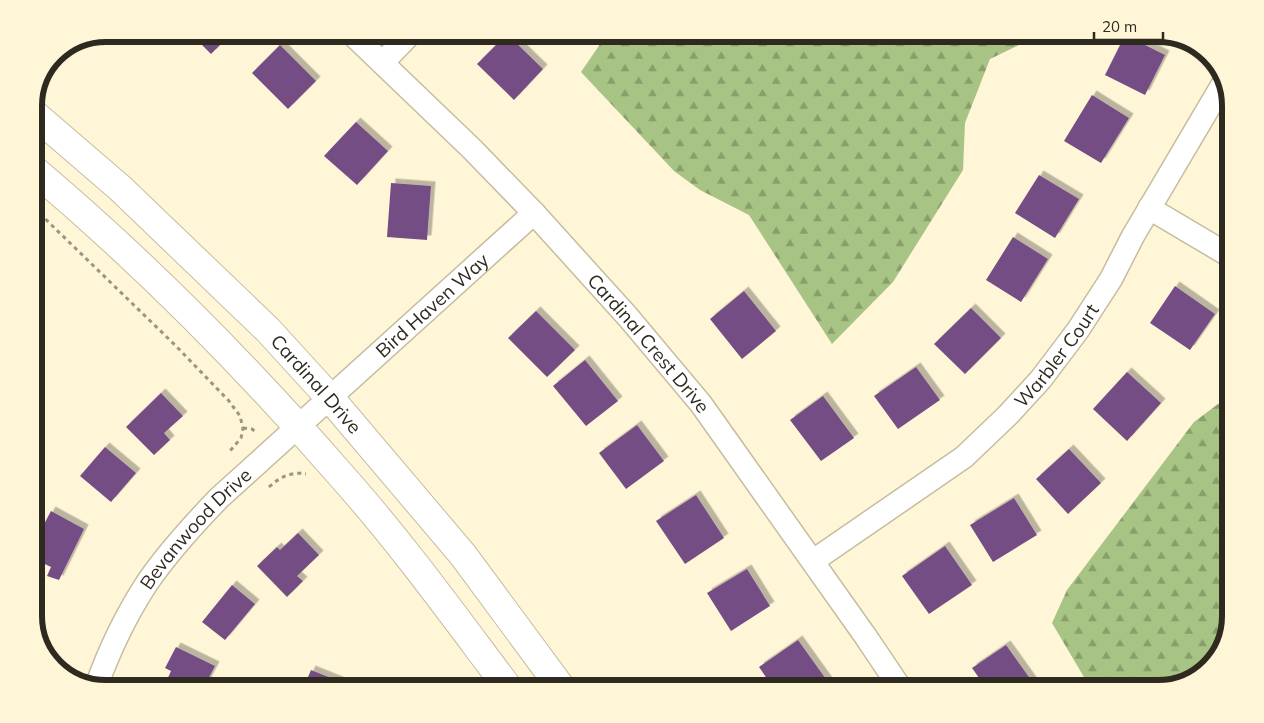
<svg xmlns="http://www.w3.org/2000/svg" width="1264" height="723" font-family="Mulish,sans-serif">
	<defs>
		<pattern id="forest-firs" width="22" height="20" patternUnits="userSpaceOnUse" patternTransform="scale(1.25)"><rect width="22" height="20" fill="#a8c484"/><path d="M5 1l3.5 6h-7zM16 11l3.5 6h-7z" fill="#899f6b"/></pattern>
		<filter id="shadow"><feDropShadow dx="4.5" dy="-4.5" stdDeviation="0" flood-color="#0004"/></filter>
	</defs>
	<rect width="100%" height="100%" fill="#fff5d7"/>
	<path fill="url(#forest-firs)" d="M607,34H1025L1019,45L990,59L965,123L963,170L893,282L832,344L749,215L700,190L674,171L581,72Z
		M1222,401L1230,402V617L1221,653L1194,679L1158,689H1091L1052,623L1067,590L1194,422Z"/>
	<path fill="#734e83" filter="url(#shadow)" d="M191,34H231L211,54Z
		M507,34L543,69L514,100L477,64Z
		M1125,35L1165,55L1145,95L1105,75Z
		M280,45L316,81L288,109L252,73Z
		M1092,95L1129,118L1101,163L1064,141Z
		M356,122L388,151L357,185L324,156Z
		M1039,175L1079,199L1055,238L1015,213Z
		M391,183L431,186L427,240L387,237Z
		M1013,237L1048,259L1021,302L986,280Z
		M1175,286L1215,314L1190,350L1150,323Z
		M744,291L776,331L742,359L710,319Z
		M971,308L1001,338L965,374L934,344Z
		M536,311L575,350L547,377L508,338Z
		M585,360L618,401L586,426L553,386Z
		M916,367L940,400L898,429L874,396Z
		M1127,372L1161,403L1127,441L1093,409Z
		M161,393L183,416L164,433L170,440L154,455L126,427Z
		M823,396L854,438L821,461L790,420Z
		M637,425L664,461L626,489L599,453Z
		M105,447L136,473L111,502L80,476Z
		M1069,449L1101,483L1068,514L1036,479Z
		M696,495L724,538L685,564L656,521Z
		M1014,498L1037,535L993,562L970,525Z
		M51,511L84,529L59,580L47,576L51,567L34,559V543Z
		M298,533L319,555L297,576L303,581L287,597L257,566L277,547L280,550Z
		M945,546L972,585L929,614L902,576Z
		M747,569L770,606L731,631L707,593Z
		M232,585L255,604L225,640L202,622Z
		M798,640L828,682L818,689H774L759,667Z
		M1006,645L1036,687L1033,689H987L972,668Z
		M176,647L215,666L203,689H163L171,671L165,668Z
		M311,670L358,689H303Z"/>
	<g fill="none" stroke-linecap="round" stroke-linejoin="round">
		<defs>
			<g id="street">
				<path id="s1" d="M352,34L472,149L534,213L628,317L701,404L866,637L901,689"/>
				<path d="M383,62L410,34"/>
				<path d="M1149,208L1230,256"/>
				<path id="s2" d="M813,561L964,457L1008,415L1041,379L1078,330L1111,279L1133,236L1224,82"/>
				<path id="s3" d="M96,687C109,651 126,615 147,583C168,552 193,525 219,498L534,213"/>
			</g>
			<g id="secondary">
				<path id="s4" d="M34,114L120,188L268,330L330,398L463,555L562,689"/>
				<path d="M34,170C143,262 245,365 339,473C400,541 454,616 509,689"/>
			</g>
		</defs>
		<use href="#street" stroke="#c6bda0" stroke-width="25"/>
		<use href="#secondary" stroke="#c6bda0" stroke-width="30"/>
		<path stroke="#9c9580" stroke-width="3" stroke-dasharray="4 4" stroke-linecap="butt" d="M34,208L176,346L229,401L240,416L243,428L241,438L230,451
			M243,428L252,429L257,433
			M269,487C280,477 292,471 306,474"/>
		<use href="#street" stroke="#fff" stroke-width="22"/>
		<use href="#secondary" stroke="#fff" stroke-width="28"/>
	</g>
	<g text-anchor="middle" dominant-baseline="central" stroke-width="5" stroke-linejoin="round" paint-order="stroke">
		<g font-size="19" fill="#2e2a1f" stroke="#fff5d7">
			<text stroke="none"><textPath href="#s3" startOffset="515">Bird Haven Way</textPath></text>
			<text stroke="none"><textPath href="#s1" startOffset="429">Cardinal Crest Drive</textPath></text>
			<text stroke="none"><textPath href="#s2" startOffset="321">Warbler Court</textPath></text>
			<text stroke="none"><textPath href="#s4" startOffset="391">Cardinal Drive</textPath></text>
			<text stroke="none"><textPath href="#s3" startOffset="189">Bevanwood Drive</textPath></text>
		</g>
	</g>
	<path d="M0 0H1264V723H0ZM106 42H1158A64 64 0 0 1 1222 106V616A64 64 0 0 1 1158 680H106A64 64 0 0 1 42 616V106A64 64 0 0 1 106 42Z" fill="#fff5d7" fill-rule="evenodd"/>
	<path fill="none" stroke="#2e2a1f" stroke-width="6" d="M106 42H1158A64 64 0 0 1 1222 106V616A64 64 0 0 1 1158 680H106A64 64 0 0 1 42 616V106A64 64 0 0 1 106 42Z"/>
	<path d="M1094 32v8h69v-8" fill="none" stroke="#2e2a1f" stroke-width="2.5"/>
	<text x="1102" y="32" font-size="15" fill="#2e2a1f" stroke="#fff5d7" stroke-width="4" paint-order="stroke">20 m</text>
</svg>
